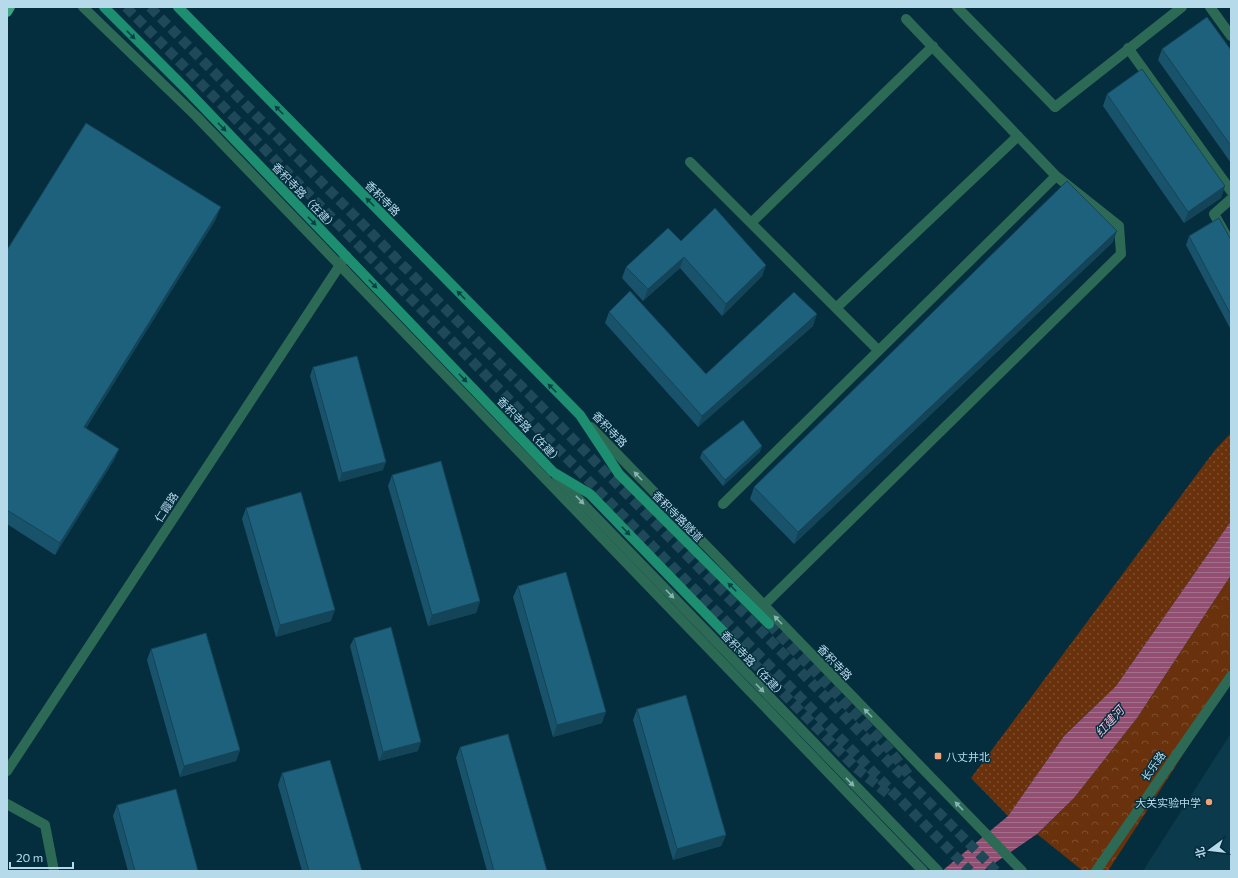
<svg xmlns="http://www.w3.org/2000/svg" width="1238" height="878" font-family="Commissioner,'Noto Sans SC',sans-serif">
	<defs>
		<pattern id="grass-dots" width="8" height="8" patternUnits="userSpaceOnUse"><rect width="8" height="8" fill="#6a320c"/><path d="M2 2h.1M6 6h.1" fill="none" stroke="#7d4f30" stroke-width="1.8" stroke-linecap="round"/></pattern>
		<pattern id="forest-crowns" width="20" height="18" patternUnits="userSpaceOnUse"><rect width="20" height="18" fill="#6a320c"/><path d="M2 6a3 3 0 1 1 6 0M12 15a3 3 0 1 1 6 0" fill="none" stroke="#7d4f30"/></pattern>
		<pattern id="water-rules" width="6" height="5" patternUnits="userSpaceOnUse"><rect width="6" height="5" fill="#924f71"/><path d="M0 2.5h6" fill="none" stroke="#a3708c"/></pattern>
	</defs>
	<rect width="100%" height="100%" fill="#042e3e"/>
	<path fill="#0a3a4c" d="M1231,733V871H1143Z"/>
	<path fill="url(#grass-dots)" d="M1231,433V521L1116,686L1064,736L1008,816L971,778L1215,450Z"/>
	<path fill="url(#forest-crowns)" d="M1231,575V680L1108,871H1083L1037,834L1074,798L1137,718Z"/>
	<path fill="url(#water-rules)" d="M1231,521V575L1137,718L1074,798L1037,834L983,871H942L1008,816L1064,736L1116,686Z"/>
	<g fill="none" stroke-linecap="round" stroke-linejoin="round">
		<path stroke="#1f4858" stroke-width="10" stroke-dasharray="10 5" stroke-linecap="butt" d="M126,7L970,871
			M150,7L996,871
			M769,624L889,749L911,778
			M741,650L855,767L888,794"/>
		<path stroke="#2d6a56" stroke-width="10" d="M83,7L196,116L923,871
			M1210,7L1231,36
			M1128,48L1231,191
			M1055,107L1182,7
			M690,162L878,350
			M1231,199L1214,214L1231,244
			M751,223L933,46
			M836,308L1018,136
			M723,504L1056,176
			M764,605L1121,254L1119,226L1056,176L906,19"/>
		<path stroke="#2d6a56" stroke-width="10" d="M957,7L1055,107
			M7,771L346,256
			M7,804L45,825L54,871"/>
		<path stroke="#2d6a56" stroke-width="10" d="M591,427L1022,871
			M557,477L938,871
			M1096,871L1231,676"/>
		<path stroke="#1d8e6f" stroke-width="10" d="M104,7L184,87L553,472L590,494L741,650
			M178,7L580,415L619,474L769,624"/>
		<path stroke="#3ca585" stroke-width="10" d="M7,12L10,7"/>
	</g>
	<path fill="#19536b" d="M1162,49L1231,50V163L1158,60Z
		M1107,94L1225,186L1221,198L1184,223L1103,106Z
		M216,219L86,428L119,449L114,460L55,555L7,524V250Z
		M1189,236L1231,240V330L1186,245Z
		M681,241L766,265L762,276L722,316L680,268L643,301L622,278L626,267Z
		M1113,242L794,544L750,499L754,487Z
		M609,312L706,374L813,326L698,427L605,323Z
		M313,367L383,470L339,482L310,376Z
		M702,452H760L723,486L700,458Z
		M392,475L480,601L476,613L428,626L388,486Z
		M246,508L331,621L276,637L242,519Z
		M518,586L602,723L553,737L513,597Z
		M354,638L418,751L379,761L350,646Z
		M151,649L240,750L236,761L180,777L147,660Z
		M637,709L726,835L721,846L673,860L633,720Z
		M460,747L547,871H487L456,758Z
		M282,773L362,871H302L278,785Z
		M117,805L198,871H128L113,816Z"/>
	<path fill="#144457" d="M1225,186L1221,198L1184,223L1188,212Z
		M221,207L216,219L80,438L84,427Z
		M1117,231L1113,242L794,544L798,532Z
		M684,257L680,268L643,301L648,289Z
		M766,265L762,276L722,316L726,304Z
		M817,314L813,326L698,427L702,416Z
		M762,446L760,452L723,486L725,480Z
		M119,449L114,460L55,555L60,543Z
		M386,462L383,470L339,482L342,473Z
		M480,601L476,613L428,626L432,615Z
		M335,610L331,621L276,637L280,625Z
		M606,712L602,723L553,737L557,725Z
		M421,742L418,751L379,761L383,752Z
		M240,750L236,761L180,777L184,766Z
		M726,835L721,846L673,860L677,849Z"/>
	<path fill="#1d617c" stroke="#144457" d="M1207,17L1231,50V146L1162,49Z
		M1142,69L1225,186L1188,212L1107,94Z
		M86,123L221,207L84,427L119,449L60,543L7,510V250Z
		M1067,181L1117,231L798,532L754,487Z
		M715,208L766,265L726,304L684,257L648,289L626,267L668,228L681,241Z
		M1219,218L1231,240V315L1189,236Z
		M630,291L706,374L794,292L817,314L702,416L609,312Z
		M357,356L386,462L342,473L313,367Z
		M743,420L762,446L725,480L702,452Z
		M441,461L480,601L432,615L392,475Z
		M301,492L335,610L280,625L246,508Z
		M566,572L606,712L557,725L518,586Z
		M391,627L421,742L383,752L354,638Z
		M206,633L240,750L184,766L151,649Z
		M686,695L726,835L677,849L637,709Z
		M508,734L547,871H494L460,747Z
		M330,760L362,871H309L282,773Z
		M176,789L198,871H135L117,805Z"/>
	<defs><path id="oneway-solid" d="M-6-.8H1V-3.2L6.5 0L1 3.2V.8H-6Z"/></defs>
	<g fill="#094148">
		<use href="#oneway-solid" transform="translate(131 35) rotate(45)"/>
		<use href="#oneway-solid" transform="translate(279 110) rotate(-135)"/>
		<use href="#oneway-solid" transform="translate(222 127) rotate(46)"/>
		<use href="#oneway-solid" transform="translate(370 202) rotate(-135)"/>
		<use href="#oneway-solid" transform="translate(312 221) rotate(46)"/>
		<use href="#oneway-solid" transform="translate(373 284) rotate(46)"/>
		<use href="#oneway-solid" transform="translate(461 295) rotate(-135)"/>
		<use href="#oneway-solid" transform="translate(463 378) rotate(46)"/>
		<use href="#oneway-solid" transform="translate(552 388) rotate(-135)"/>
		<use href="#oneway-solid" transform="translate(626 531) rotate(46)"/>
		<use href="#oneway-solid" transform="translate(732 587) rotate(-135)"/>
	</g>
	<g fill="#87b3b7">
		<use href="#oneway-solid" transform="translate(638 476) rotate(-134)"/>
		<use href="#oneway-solid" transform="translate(580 500) rotate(46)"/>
		<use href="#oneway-solid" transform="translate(670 594) rotate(46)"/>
		<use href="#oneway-solid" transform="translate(778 620) rotate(-134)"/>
		<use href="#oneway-solid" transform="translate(760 688) rotate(46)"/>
		<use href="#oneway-solid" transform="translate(868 713) rotate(-134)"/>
		<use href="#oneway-solid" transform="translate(850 782) rotate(46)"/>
		<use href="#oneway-solid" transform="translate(959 806) rotate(-134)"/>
	</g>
	<g fill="#f0a278" stroke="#042e3e" stroke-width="1.5">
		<rect x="934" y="752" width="8" height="8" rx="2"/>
		<circle cx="1209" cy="802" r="4"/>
	</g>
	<g text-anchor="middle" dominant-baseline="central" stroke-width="3" stroke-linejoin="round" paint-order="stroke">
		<g font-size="11" fill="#b7daeb" stroke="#042e3e">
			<text transform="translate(305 196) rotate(46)">香积寺路（在建）</text>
			<text transform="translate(383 198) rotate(45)">香积寺路</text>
			<text transform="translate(610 429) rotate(46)">香积寺路</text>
			<text transform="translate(530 430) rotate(46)">香积寺路（在建）</text>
			<text transform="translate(166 507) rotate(-57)">仁霞路</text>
			<text transform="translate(678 516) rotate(45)">香积寺路隧道</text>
			<text transform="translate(835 662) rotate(46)">香积寺路</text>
			<text transform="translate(754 664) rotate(46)">香积寺路（在建）</text>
			<text transform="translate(1153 766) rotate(-55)">长乐路</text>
		</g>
		<g font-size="11" fill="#b7daeb" stroke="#042e3e" text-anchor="start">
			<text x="946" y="756">八丈井北</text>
			<text x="1201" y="802" text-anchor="end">大关实验中学</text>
		</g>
		<g font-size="12" font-style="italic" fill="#f7bcd8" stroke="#042e3e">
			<text transform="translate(1109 721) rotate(-48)">红建河</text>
		</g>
	</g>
	<rect width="1238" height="878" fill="none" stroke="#b7daeb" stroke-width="16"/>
	<g transform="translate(1210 850) rotate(255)" stroke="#042e3e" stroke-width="3" paint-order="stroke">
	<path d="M0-3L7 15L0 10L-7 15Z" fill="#b7daeb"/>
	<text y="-6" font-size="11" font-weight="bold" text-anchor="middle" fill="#b7daeb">北</text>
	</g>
	<path d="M10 862v6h63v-6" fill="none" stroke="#b7daeb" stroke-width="2"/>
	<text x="16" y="862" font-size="12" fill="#b7daeb" stroke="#042e3e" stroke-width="3" paint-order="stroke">20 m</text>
</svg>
